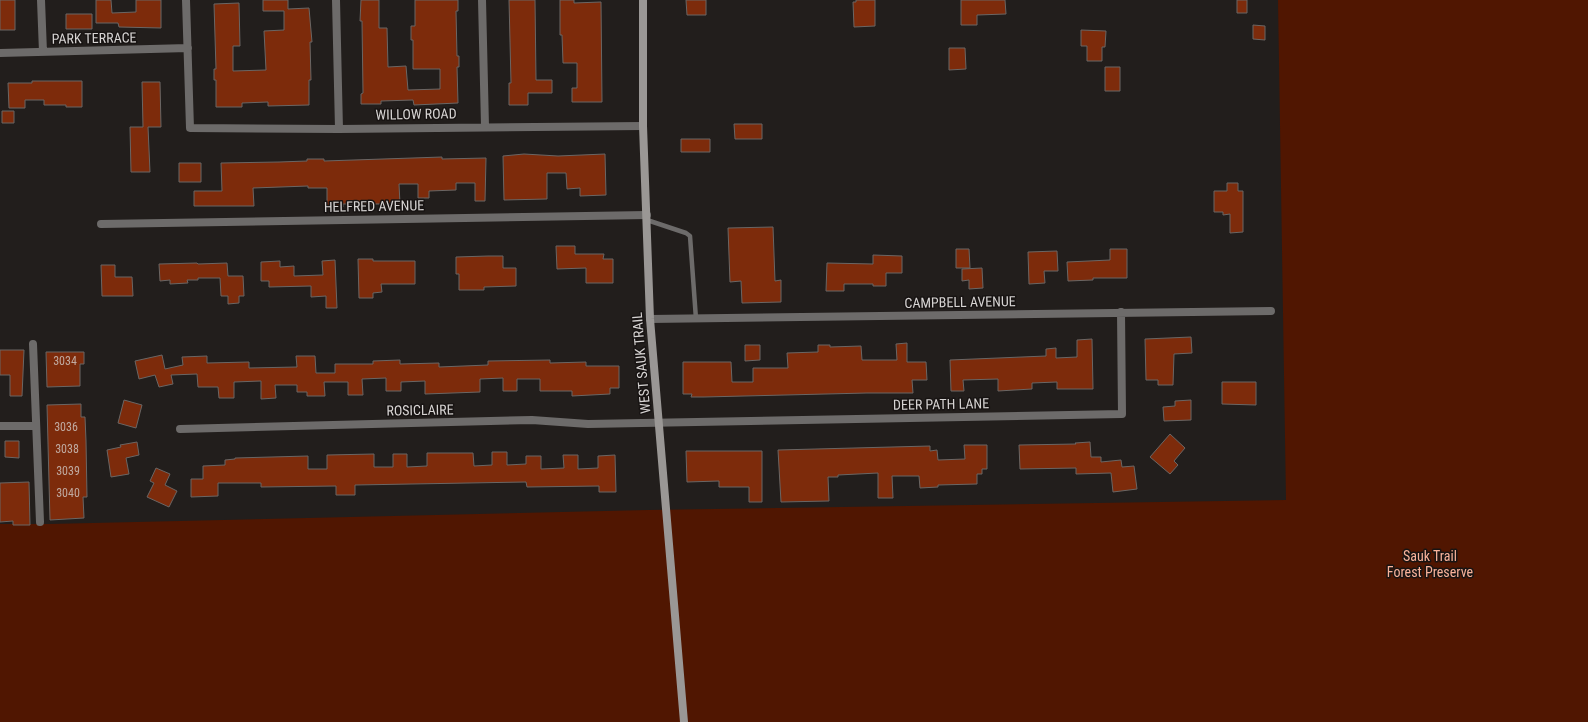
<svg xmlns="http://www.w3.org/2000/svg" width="1588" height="722" font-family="'Roboto Condensed',sans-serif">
	<rect width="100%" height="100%" fill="#221e1c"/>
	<path fill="#501601" d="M1278,0H1588V722H0V524H49L648,510L1286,500Z"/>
	<path fill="#7d2b0b" stroke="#6a6664" d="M0,0H15V30H0Z
		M96,0H111L112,13L136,12V0H161V28L119,27L118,23H96Z
		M263,0H288V9L309,8L312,42H310L311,80H309V105L268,106V102L242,103V107H216V80H214V69H216L214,4L239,3L240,46H233V71L266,70L264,31L284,30V11H263Z
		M361,0H379V28H387L388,67L406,66L408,90L440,89V69H413V40H411V26H415V0H458V11H456L457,56H459V67H457L458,103L414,105L413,100L381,101V104H361V94L363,93L362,21H360Z
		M509,0H535L536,80H552V93H528V105H509V83H511Z
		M560,0H574V3L601,2L602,102H572V88H577V63H563L562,35H560Z
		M686,0H706V15H687Z
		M856,0H875V26L854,27L853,2H856Z
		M961,0H1005L1006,14L977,15V25H961Z
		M1237,0H1247V13H1237Z
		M66,14H92V29H66Z
		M1253,25L1265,26V40L1253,39Z
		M1081,30L1106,31L1105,47H1102V61H1087V46H1081Z
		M949,48H965L966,69L949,70Z
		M1105,67H1120V91H1105Z
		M32,81H82V107H66V105H44V100H25V108H9L8,83H32Z
		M142,82H160L161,127H148L150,172H131L130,127H143Z
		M2,111H14V123H2Z
		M734,124H762V139H735Z
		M681,139H710V152H681Z
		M524,154L558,156L605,154L606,195L580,196V188L567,189L566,173H547V199L504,200L503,156Z
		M442,157V159L486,158L485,201H475V183H456V190L429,191V198H418V184H399L400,204H343V207H327V188H308V186L253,188L254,206H194V191H222L221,163L279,162L307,161V159H324V161Z
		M179,163H201V182H179Z
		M1227,183H1238V191H1243V232L1230,233V214L1223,215V212H1214V191H1227Z
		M773,227L775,281L781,280V302L742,303L741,281L730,282L728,228Z
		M556,246H575V254H604L603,259H613V283H586V268L557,269Z
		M956,249H969L970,268H956Z
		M1110,249H1127V278H1093V280L1068,281L1067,262L1110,260Z
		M1057,251L1058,271H1044L1045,283L1029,284L1028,252Z
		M873,255L902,256V273H886V286H873V284H844V291H826L827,263L873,264Z
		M488,256H503V268H516V286L484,287V290H459V274H456V257Z
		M358,259H373V261H415V284H381L382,292L373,293V298H359Z
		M335,260L337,308H326V296L311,297V286L269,287V281H261V262L280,261V267L294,266V276L323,275L322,261Z
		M197,263L198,264L227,263L228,276H243L244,296H239V303L228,304V296H221L220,278H198V280H187L188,283L170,284V280L160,281L159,264Z
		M101,265H115V277H132L133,296H102Z
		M982,268L983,288L969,289V280L962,281V269Z
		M1191,337L1192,353L1174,354L1173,385H1158V380H1146L1145,339Z
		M1092,339L1093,389H1057V382L1032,383V389L998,391V379L963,380L964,391H951L950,360L1046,356V349L1056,348V358L1077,357V340Z
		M907,343V362H926L927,380H912L913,393H867L704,397H691L692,394H683V362H731L732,382H753V368H788L787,353L818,352V345H830V347L861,346L862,360H897L896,344Z
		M745,345H760V360L745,361Z
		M0,350H24L22,396H10V375H0Z
		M46,352H84V364H80V386L47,387Z
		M162,355L165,369L183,365L182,357L207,356V363L249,362V368L297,367L296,356H315L316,373H335V364H373V361L400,360V364L439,363V367L488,365V361L550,360V363L586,362V366H619V388H610V394L572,396V391H540V379H517V391H503V378L480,379V392L425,394V381L401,382V391H386V378L362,379L363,395H348V382H324L325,396H307V392H297V385H275L276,398L261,399V381L234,382V398H219L218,387H198L197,374L171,375L173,384L159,387L155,375L139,379L135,361Z
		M1222,382H1256V405L1222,404Z
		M124,400L142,405L136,428L118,423Z
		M1191,400V420L1164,421L1163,407L1175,406V401Z
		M81,404V417H85L86,441L87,497H83L84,518L50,520L47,405Z
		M1170,434L1185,448L1174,461L1178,465L1170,474L1150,457Z
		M5,441H19V458L5,457Z
		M137,442L139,455L126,458L129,474L111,477L107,450L121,447L120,445Z
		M1090,442L1091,457H1101V462L1121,460L1122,467L1134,466L1137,489L1113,492L1111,473L1076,474V468L1020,469L1019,445L1076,444L1075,443Z
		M964,445H987V469H982V474H977V484L938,485V487L920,488L919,476H892L893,498H878V473L838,475V477H828L829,501L781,502L778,450L930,446V451L937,450L938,460L965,459Z
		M686,451H762V502H749V487H719V481L687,482Z
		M492,452H507V465L526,464V456H541V469L564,468L563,455H578V469L598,468V456L615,455L616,492H599V486L527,487L526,482L355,485V495H336V486L261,487V483H218V496L191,497V479H203V466L225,465V460L235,459V458L308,456V469H327V455L374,454V467H393V454H407V467L427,466V453H473L474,466L492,465Z
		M156,468L170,474L165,485L177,491L169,507L147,497L154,483L150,481Z
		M29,482L30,525H13V521L0,522V483Z"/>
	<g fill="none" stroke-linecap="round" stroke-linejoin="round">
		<path stroke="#6d6b6a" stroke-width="4.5" d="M647,220L686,233L690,236L696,319"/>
		<path stroke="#6d6b6a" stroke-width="8" d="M41,0L43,52
			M186,0L190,128L339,129L643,126
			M336,0L339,129
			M482,0L485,126
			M0,53L188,48
			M101,224L647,215
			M650,319L1271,311
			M33,344L40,522
			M0,426H36
			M180,429L532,420L588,424L1122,414L1121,312"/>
		<path stroke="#9a9795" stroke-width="8" d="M643,0V126L650,319L684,722"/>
	</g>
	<g text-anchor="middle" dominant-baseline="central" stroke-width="3" stroke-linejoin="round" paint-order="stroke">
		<g font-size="12" fill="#c0aaa1">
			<text x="65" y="361">3034</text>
			<text x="66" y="427">3036</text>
			<text x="67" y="449">3038</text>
			<text x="68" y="471">3039</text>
			<text x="68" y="493">3040</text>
		</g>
		<g font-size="14" fill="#d7d4d3" stroke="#181413">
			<text transform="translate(94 38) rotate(-1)">PARK TERRACE</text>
			<text transform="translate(416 114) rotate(-1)">WILLOW ROAD</text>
			<text transform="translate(374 206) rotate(-1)">HELFRED AVENUE</text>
			<text transform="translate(960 302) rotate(-1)">CAMPBELL AVENUE</text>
			<text transform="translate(641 363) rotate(-95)">WEST SAUK TRAIL</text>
			<text transform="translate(941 404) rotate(-1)">DEER PATH LANE</text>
			<text transform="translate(420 410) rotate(-1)">ROSICLAIRE</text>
		</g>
		<g font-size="14" fill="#f9b29a" stroke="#181413">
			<text x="1430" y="556">Sauk Trail<tspan x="1430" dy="16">Forest Preserve</tspan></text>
		</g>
	</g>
</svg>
